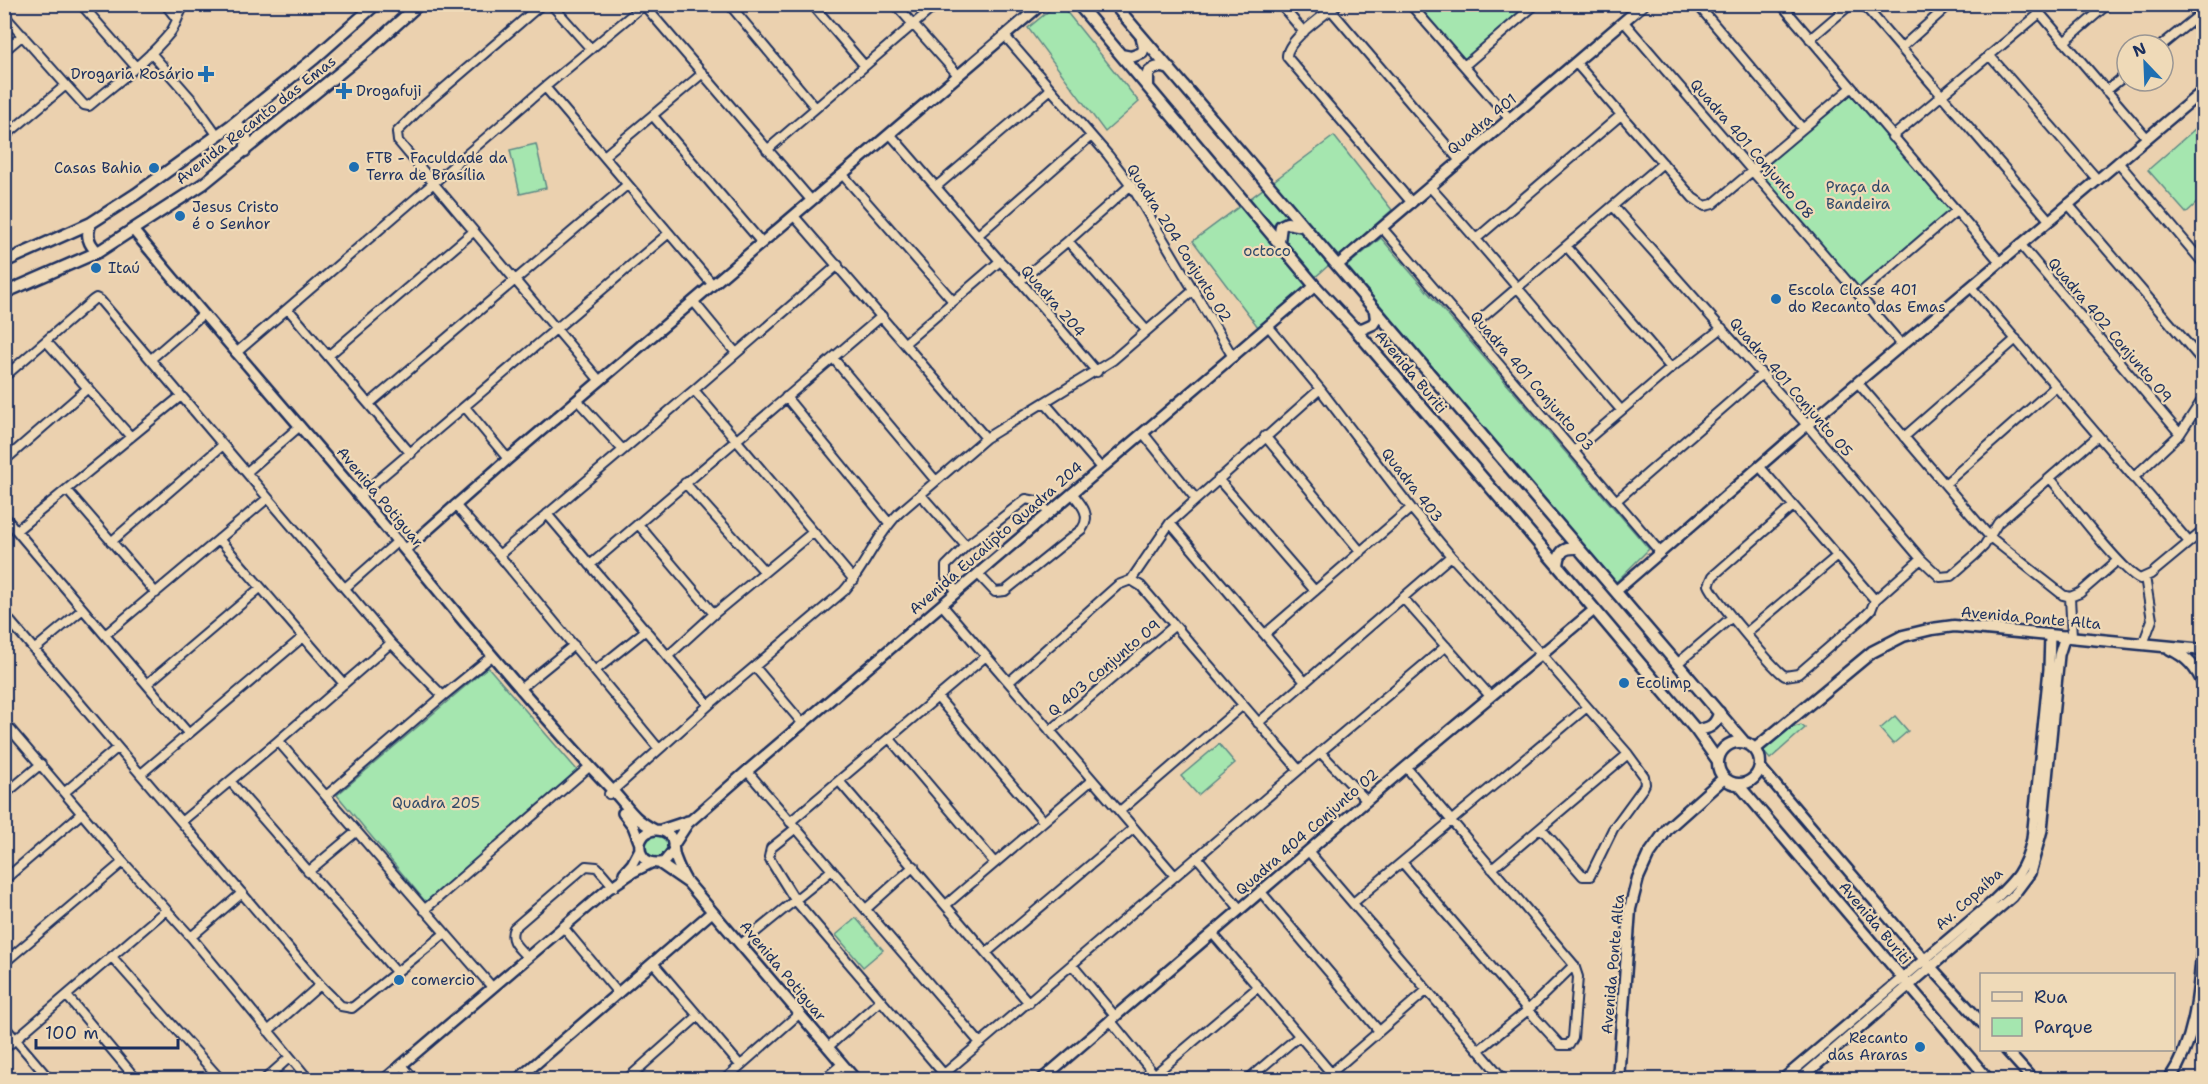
<svg xmlns="http://www.w3.org/2000/svg" width="2208" height="1084" font-family="'Shantell Sans',sans-serif">
	<rect width="100%" height="100%" fill="#ebd1af"/>
	<filter id="ink" filterUnits="userSpaceOnUse"><feTurbulence type="fractalNoise" baseFrequency=".0167" numOctaves="2"/><feDisplacementMap in="SourceGraphic" scale="12" xChannelSelector="R" yChannelSelector="G"/><feConvolveMatrix kernelMatrix="1 2 1 2 8 2 1 2 1" color-interpolation-filters="sRGB"/></filter>
	<g filter="url(#ink)">
		<path fill="#a5e6af" stroke="#608a86" stroke-width="1.5" d="M1056,5H1061L1139,102L1105,132L1028,28Z
			M1417,5H1526L1464,61Z
			M1851,93L1951,210L1859,290L1758,171Z
			M2203,122V197L2186,213L2148,170Z
			M1334,136L1392,210L1258,327L1193,241Z
			M536,144L546,188L520,194L510,150Z
			M1381,238L1649,549L1615,583L1347,266Z
			M488,667L577,770L429,906L337,795Z
			M1895,716L1908,731L1893,744L1880,729Z
			M1801,725L1805,728L1770,759L1763,751L1791,728Z
			M1219,744L1235,763L1198,795L1181,776Z
			M661,834L669,840L670,850L659,861L646,856L643,843L649,836Z
			M856,918L883,950L863,967L836,935Z"/>
		<g fill="none" stroke-linecap="round" stroke-linejoin="round">
			<defs>
				<path id="minor" d="M81,4L136,67
					M165,4L176,18
					M542,4L421,108L397,132L398,141L600,381
					M551,4L591,49
					M729,4L815,107
					M812,4L864,65
					M895,4L958,75
					M1280,4L1304,32
					M1338,4C1325,15 1286,40 1287,57L1412,203
					M1410,4L1510,119
					M1697,4L1802,128
					M1781,4L2000,262
					M1863,4L2049,220
					M2032,4L2147,138
					M644,5L811,200
					M1331,10L1460,161
					M4,15L66,85
					M1624,22L1902,345
					M1005,36L1108,155L1131,185L1233,357
					M1810,39L1851,4
					M2064,42L2108,4
					M2162,45L2204,11
					M1901,48L1950,4
					M4,51L23,35
					M151,53L193,101L218,136
					M1989,55L2097,179
					M1576,63L1693,198L1705,206L1713,204L1851,88
					M1464,66L1536,4
					M545,87L713,285
					M2106,91L2127,74
					M653,116L762,243
					M891,135L1000,261
					M4,137L66,85L84,105L89,106C116,83 147,61 170,33C177,24 178,14 185,4
					M1892,137L2039,14
					M767,150L937,4
					M604,156L703,73
					M2118,162L2204,264
					M843,175L953,301
					M937,186L1051,89
					M1430,187C1496,260 1557,336 1621,410
					M2068,204L2204,363
					M1613,206L1807,425L1921,559L1940,577L1951,576L1975,555L1984,546L1998,523L2098,436
					M794,216L986,438
					M1383,229L1660,552
					M978,235L1091,136
					M1476,239L1621,115
					M1068,241L1146,330
					M2020,244L2180,434
					M1567,247L1671,368
					M1020,281L1068,241L1131,185
					M1971,287L2189,542
					M1859,294L1956,211
					M694,302L736,353
					M288,309L411,454
					M1269,327L1320,389L1411,508L1451,556L1541,654L1628,754L1644,776L1645,784L1643,788L1613,829L1590,876H1583L1541,828
					M1469,329L1663,163
					M46,341L131,437
					M905,343L1000,261L1020,281L1097,372
					M236,353L545,87L645,4
					M328,356L473,232
					M833,358L936,481
					M151,359L203,314
					M4,377L93,300L96,298L100,300L391,643L443,696
					M1858,383L1990,537L2063,595L2070,597L2080,593L2118,560
					M694,390L854,580
					M786,397L889,523
					M578,401L623,450
					M1045,403L1101,468
					M369,404L627,185
					M465,407L508,459
					M1143,433L1195,498
					M1265,436L1361,552
					M1904,437L2016,339
					M1574,451L1671,368L1722,328
					M4,461L88,388
					M1760,467L1875,600
					M247,472L300,426
					M2050,478C2066,497 2122,572 2140,579L2151,574L2204,530
					M2133,478L2180,434L2204,397
					M1218,479L1315,591
					M685,483L764,571
					M1945,484L2056,386
					M67,490L156,593
					M921,495L966,546
					M359,496L669,233
					M1617,500L1762,374
					M455,505L499,555L659,749
					M1793,506L1713,576L1709,585C1713,596 1774,670 1785,676L1798,674L1865,616L1871,610L1875,600L1921,559
					M547,514L709,705
					M4,516L188,733
					M1170,523L1305,682
					M638,524L714,614
					M17,530L181,396
					M219,539L344,684
					M111,542L223,445
					M499,555L694,390L838,265
					M590,565L882,316
					M979,575L995,592L1005,591L1082,529C1092,515 1081,504 1072,493
					M1131,580L1170,523L1320,389
					M345,588L398,541
					M957,592L946,577V566L966,546L1026,499L1036,501L1049,512
					M2070,597L2072,637
					M1403,598L1490,696
					M942,605L986,656
					M4,614L320,985L341,1006L352,1008L444,934
					M1746,633L1837,556
					M1265,634L1411,508
					M105,635L268,498
					M2143,644L2152,620L2145,577
					M35,649L83,609
					M668,656L714,614L813,532
					M1678,663L1732,617
					M755,667L803,724
					M596,670L646,630
					M1009,682L1118,585L1131,580L1141,586L1299,770
					M147,684L260,588
					M520,689L574,645
					M938,698L1043,821
					M4,722L123,862L191,937L309,1080
					M1258,723L1451,556
					M1050,731L1174,626
					M890,739L994,862
					M278,741L391,643
					M1320,752L1367,801
					M747,771L980,1043
					M141,774L303,637
					M839,781L1029,1003
					M231,782L397,973
					M65,792L117,748
					M609,794L709,705L844,591C865,567 876,536 899,513L986,438L1113,360L1194,290
					M4,795L41,764
					M326,796L443,696L492,656
					M1120,811L1243,705
					M181,822L278,741L492,987
					M790,822L986,656L1175,876
					M796,828L771,848L769,857L772,863L795,900L949,1080
					M1309,852L1504,1080
					M1197,857L1240,909
					M1402,862L1528,1010L1560,1045H1569L1573,1038L1578,977L1574,965L1406,767
					M1492,869L1628,754
					M308,872L356,832
					M4,880L82,813
					M1261,892L1379,1031
					M1353,903L1587,707
					M947,904L1092,780
					M866,909L914,866
					M424,910L589,767
					M563,927L618,993
					M1213,934L1337,1080
					M191,937L242,893
					M741,944L832,870
					M986,953L1134,828
					M112,957L221,1080
					M527,957C519,948 508,941 514,928L586,866L597,867L614,887
					M4,963L123,862
					M653,963L740,1065
					M1073,966L1115,1016
					M67,996L137,1080
					M1110,1020L1159,1080
					M4,1026L50,1080
					M2191,1029L2204,1025
					M268,1031L320,985
					M828,1047L881,1000
					M4,1049L166,910
					M1479,1050L1528,1010L1574,965
					M402,1065L415,1080
					M1331,1073L1427,990
					M944,1074L1299,770L1446,646
					M264,1080L290,1057
					M626,1080L697,1017
					M724,1080L800,1013
					M823,1080L842,1064
					M1148,1080L1258,987
					M1247,1080L1299,1036"/>
				<path id="tertiary" d="M133,230C231,349 334,463 431,582C490,654 549,724 613,791C629,808 632,818 655,830
					M1338,265L1644,4
					M405,550L508,459L1042,4
					M1616,591L1807,425L2204,90
					M1760,767L1930,966L1982,1023
					M1738,784L1989,1080
					M623,813L633,826L640,844
					M661,830L688,821
					M673,846L688,823L747,771L1315,286
					M673,851L664,862C653,865 641,861 640,848C639,843 641,839 644,835C652,827 667,829 672,839C674,845 673,851 675,857C678,865 681,872 685,879
					M659,863L688,883L856,1080
					M624,873L632,864L640,849
					M2006,1050L2033,1080
					M384,1080L608,889L633,872L651,863
					M517,1080L712,912
					M1041,1080L1406,767L1594,610
					M1782,1080L1989,905C2013,882 2025,872 2032,839L2049,669L2050,635
					M1799,1080L2012,897L2030,873L2042,830L2059,655L2065,636"/>
				<path id="secondary" d="M1078,4L1315,286L1354,328L1558,566L1696,730L1718,761
					M1114,4L1744,742
					M1121,55L1131,57L1142,53L1144,48L1142,38
					M1148,87V73C1155,66 1161,66 1170,69
					M233,124C247,129 248,138 245,151
					M91,223C85,235 89,245 98,252
					M1279,241L1281,226L1287,223L1303,226
					M4,262L91,223L136,194L233,124L315,58L376,4
					M4,293L98,252L203,184L369,49L419,4
					M1354,328L1362,329L1373,324L1376,319L1375,311
					M1558,566C1559,552 1563,547 1578,548
					M2170,649C2187,657 2196,667 2204,685
					M1696,730C1709,729 1717,725 1719,712
					M1718 763a21 21 0 1 1 42 0a21 21 0 1 1-42 0Z
					M1755,749L1872,652L1903,636L1932,629L1954,626L2204,650
					M1618,1080L1630,909L1638,878L1648,856L1668,828L1724,778
					M2169,1080C2199,1036 2199,983 2204,932"/>
			</defs>
			<use href="#minor" stroke="#1b2f5e" stroke-width="12"/>
			<use href="#tertiary" stroke="#1b2f5e" stroke-width="14"/>
			<use href="#secondary" stroke="#1b2f5e" stroke-width="15"/>
			<use href="#minor" stroke="#efdab8" stroke-width="8"/>
			<use href="#tertiary" stroke="#efdab8" stroke-width="9"/>
			<use href="#secondary" stroke="#efdab8" stroke-width="10"/>
		</g>
	</g>
	<g fill="#1f6fb2" stroke="#efdab8" stroke-width="2">
		<path d="M203 65h6v6h6v6h-6v6h-6v-6h-6v-6h6z"/>
		<path d="M341 82h6v6h6v6h-6v6h-6v-6h-6v-6h6z"/>
		<circle cx="354" cy="167" r="6"/>
		<circle cx="154" cy="168" r="6"/>
		<circle cx="180" cy="216" r="6"/>
		<circle cx="96" cy="268" r="6"/>
		<circle cx="1776" cy="299" r="6"/>
		<circle cx="1624" cy="683" r="6"/>
		<circle cx="399" cy="980" r="6"/>
		<circle cx="1920" cy="1047" r="6"/>
	</g>
	<g text-anchor="middle" dominant-baseline="central" stroke-width="4.5" stroke-linejoin="round" paint-order="stroke">
		<g font-size="15" fill="#1b2f5e" stroke="#efdab8" text-anchor="start">
			<text x="194" y="74" text-anchor="end">Drogaria Rosário</text>
			<text x="356" y="91">Drogafuji</text>
			<text x="366" y="158">FTB - Faculdade da<tspan x="366" dy="17">Terra de Brasília</tspan></text>
			<text x="142" y="168" text-anchor="end">Casas Bahia</text>
			<text x="192" y="207">Jesus Cristo<tspan x="192" dy="17">é o Senhor</tspan></text>
			<text x="108" y="268">Itaú</text>
			<text x="1788" y="290">Escola Classe 401<tspan x="1788" dy="17">do Recanto das Emas</tspan></text>
			<text x="1636" y="683">Ecolimp</text>
			<text x="411" y="980">comercio</text>
			<text x="1908" y="1038" text-anchor="end">Recanto<tspan x="1908" dy="17">das Araras</tspan></text>
		</g>
		<g font-size="15" fill="#1b2f5e" stroke="#efdab8">
			<text transform="translate(256 120) rotate(-38)">Avenida Recanto das Emas</text>
			<text transform="translate(1482 124) rotate(-40)">Quadra 401</text>
			<text transform="translate(1752 149) rotate(49)">Quadra 401 Conjunto 08</text>
			<text transform="translate(1179 243) rotate(58)">Quadra 204 Conjunto 02</text>
			<text transform="translate(1053 301) rotate(49)">Quadra 204</text>
			<text transform="translate(2110 330) rotate(50)">Quadra 402 Conjunto 09</text>
			<text transform="translate(1411 372) rotate(50)">Avenida Buriti</text>
			<text transform="translate(1532 381) rotate(49)">Quadra 401 Conjunto 03</text>
			<text transform="translate(1791 387) rotate(49)">Quadra 401 Conjunto 05</text>
			<text transform="translate(1412 485) rotate(52)">Quadra 403</text>
			<text transform="translate(380 497) rotate(50)">Avenida Potiguar</text>
			<text transform="translate(996 538) rotate(-41)">Avenida Eucalipto Quadra 204</text>
			<text transform="translate(2031 618) rotate(5)">Avenida Ponte Alta</text>
			<text transform="translate(1104 668) rotate(-40)">Q 403 Conjunto 09</text>
			<text transform="translate(1307 832) rotate(-41)">Quadra 404 Conjunto 02</text>
			<text transform="translate(1969 899) rotate(-42)">Av. Copaíba</text>
			<text transform="translate(1875 923) rotate(50)">Avenida Buriti</text>
			<text transform="translate(1613 964) rotate(-85)">Avenida Ponte Alta</text>
			<text transform="translate(783 971) rotate(50)">Avenida Potiguar</text>
		</g>
		<g font-size="15" fill="#304a6a" stroke="#efdab8">
			<text x="1858" y="187">Praça da<tspan x="1858" dy="17">Bandeira</tspan></text>
			<text x="1267" y="251">octoco</text>
			<text x="436" y="803">Quadra 205</text>
		</g>
	</g>
	<rect width="2208" height="1084" fill="none" stroke="#efdab8" stroke-width="24"/>
	<rect x="12" y="12" width="2184" height="1060" fill="none" stroke="#1b2f5e" stroke-width="2" filter="url(#ink)"/>
	<rect x="1980" y="973" width="195" height="78" fill="#efdab8" stroke="#9a9694" stroke-width="1.5"/>
	<rect x="1992" y="992" width="30" height="9" fill="#efdab8" stroke="#9a9694" stroke-width="1.5"/>
	<text x="2034" y="1003" font-size="18" fill="#1b2f5e">Rua</text>
	<rect x="1992" y="1018" width="30" height="18" fill="#a5e6af" stroke="#9a9694" stroke-width="1.5"/>
	<text x="2034" y="1033" font-size="18" fill="#1b2f5e">Parque</text>
	<g transform="translate(2145 63) rotate(337)"><circle r="28" fill="#efdab8" stroke="#9a9694" stroke-width="1.5"/>
	<path d="M0-4.5L10 22L0 15L-10 22Z" fill="#1f6fb2"/>
	<text y="-9" font-size="16" font-weight="bold" text-anchor="middle" fill="#1b2f5e">N</text>
	</g>
	<path d="M36 1039v9h142v-9" fill="none" stroke="#1b2f5e" stroke-width="3"/>
	<text x="45" y="1039" font-size="18" fill="#1b2f5e" stroke="#efdab8" stroke-width="4.5" paint-order="stroke">100 m</text>
</svg>
